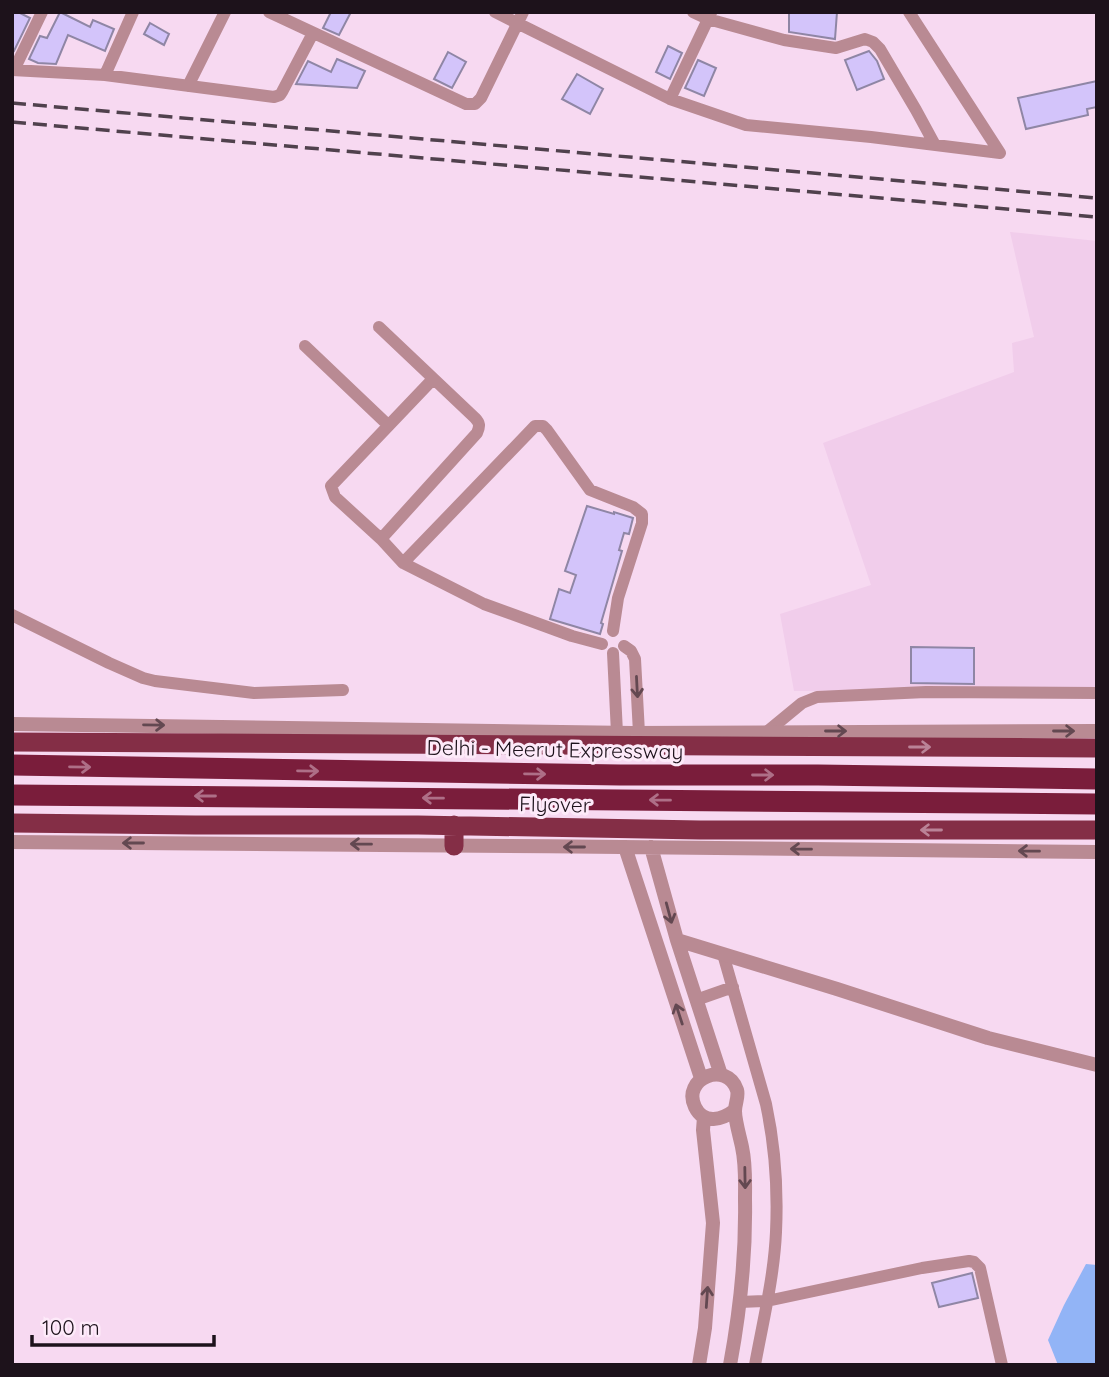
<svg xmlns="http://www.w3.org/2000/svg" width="1109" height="1377" font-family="Quicksand,sans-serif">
	<rect width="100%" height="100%" fill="#f7d9f1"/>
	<path fill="#f1cdeb" d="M1010,232L1097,241V690L794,691L780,614L871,585L823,443L1014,372L1012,343L1034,337Z"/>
	<path fill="#92b4f6" d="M1086,1264L1097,1265V1365H1058L1048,1340L1064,1305Z"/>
	<path fill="#d3c4fa" stroke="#8f86a5" stroke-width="2" d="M12,12H18L30,18L14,51L12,50Z
		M60,12L90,27L93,20L114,29L105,51L68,35L56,64L38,63L29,59L40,36L47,38Z
		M331,12H351L339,35L323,28Z
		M789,12H837L835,39L789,32Z
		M150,23L169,34L164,45L144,34Z
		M668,46L682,53L670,79L656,72Z
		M869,51L877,61L884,79L857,90L845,60Z
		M448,52L466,62L452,88L434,79Z
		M337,59L365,71L357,88L296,84L308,61L331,72Z
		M698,60L716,68L704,96L685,88Z
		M577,74L603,89L590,114L562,99Z
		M1097,81V107L1087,109L1088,115L1026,129L1018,98Z
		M587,506L614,514V512L633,518L629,534L624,533L619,550L622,551L601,623L603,624L600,634L550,619L559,589L570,593L576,575L565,571Z
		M911,647L974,648V684L911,683Z
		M972,1273L978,1298L939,1307L932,1283Z"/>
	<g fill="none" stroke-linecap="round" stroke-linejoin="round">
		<path stroke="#b98a93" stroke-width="12" d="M269,12L466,104H475L481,98L523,12
			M495,12L670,99L746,125L871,137L1000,153
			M693,12L708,19L784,40L836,48L865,39L873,42L880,49L916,110L935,145
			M909,12L1000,153
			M12,70L105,75L274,97L280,95L282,92L313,33
			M14,70L42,12
			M105,75L133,12
			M188,86L225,12
			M670,99L711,13
			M379,327L475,418C480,423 480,426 477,433L381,539
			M305,346L388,425
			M403,563L381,539L335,497L331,486L433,379
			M12,615L109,663L143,678L155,681L254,693L343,690
			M602,644L572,636L484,604L403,563L535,426H543L547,430L590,490L633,507L642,514V523L618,598L613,631
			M624,646L631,651L635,659L639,733
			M613,653L617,733
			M768,731L802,703L817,697L926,692L1097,693
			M723,954L766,1104C775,1146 778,1189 776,1232C774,1277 763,1321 755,1365
			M696,1000L733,987
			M740,1302L767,1301L922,1268L969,1261L974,1262L980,1268L1002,1365"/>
		<path stroke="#b98a93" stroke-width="14" d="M12,724L632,733L1097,731
			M12,842C374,844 735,848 1097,852
			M625,847L701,1078
			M651,847L677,940L721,1075
			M677,940L837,989L988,1038L1097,1065
			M699,1365L705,1328L713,1223L703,1130L704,1117
			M730,1365C740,1311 746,1255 745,1200C745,1182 746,1165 742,1147C740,1137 735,1121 735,1111C735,1103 739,1097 737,1090C727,1060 681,1078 695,1107C704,1125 722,1120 735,1110"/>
		<path stroke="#842e46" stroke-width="19" d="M12,742L1097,748
			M12,823L195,825H418L700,830H1097
			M454,846V825"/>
		<path stroke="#7a1d3b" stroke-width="21" d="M12,765L620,775H818L1097,779
			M12,795L1097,804"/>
		<path stroke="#50414d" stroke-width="3.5" stroke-dasharray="14 7" stroke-linecap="butt" d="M12,103L1097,198
			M12,122L1097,217"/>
	</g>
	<defs><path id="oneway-shaft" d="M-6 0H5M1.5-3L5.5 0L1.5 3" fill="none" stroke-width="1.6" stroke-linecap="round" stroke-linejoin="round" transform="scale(1.75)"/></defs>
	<g stroke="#634851">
		<use href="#oneway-shaft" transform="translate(637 687) rotate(87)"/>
		<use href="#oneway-shaft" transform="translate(154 725) rotate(1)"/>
		<use href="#oneway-shaft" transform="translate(836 731)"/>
		<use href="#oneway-shaft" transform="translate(1064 731)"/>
		<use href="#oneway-shaft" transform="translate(133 843) rotate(-180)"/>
		<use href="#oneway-shaft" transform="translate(361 844) rotate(-179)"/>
		<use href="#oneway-shaft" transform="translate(574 847) rotate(-180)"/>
		<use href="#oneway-shaft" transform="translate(801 849) rotate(-179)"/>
		<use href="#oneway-shaft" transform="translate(1029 851) rotate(-179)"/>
		<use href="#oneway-shaft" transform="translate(669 913) rotate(75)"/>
		<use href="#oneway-shaft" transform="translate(679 1014) rotate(-108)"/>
		<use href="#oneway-shaft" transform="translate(745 1178) rotate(89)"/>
		<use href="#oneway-shaft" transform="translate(707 1297) rotate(-86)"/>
	</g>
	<g stroke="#ba8397">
		<use href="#oneway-shaft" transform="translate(920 747)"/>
		<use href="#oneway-shaft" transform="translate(931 830) rotate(-180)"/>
	</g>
	<g stroke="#ae6f87">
		<use href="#oneway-shaft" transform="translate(80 767) rotate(1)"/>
		<use href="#oneway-shaft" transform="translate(308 771) rotate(1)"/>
		<use href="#oneway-shaft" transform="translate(535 774) rotate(1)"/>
		<use href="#oneway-shaft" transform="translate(763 775)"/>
		<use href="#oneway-shaft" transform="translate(205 796) rotate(-180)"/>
		<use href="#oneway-shaft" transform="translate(433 798) rotate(-179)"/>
		<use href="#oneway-shaft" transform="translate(660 800) rotate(-179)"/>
	</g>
	<g text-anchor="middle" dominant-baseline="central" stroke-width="6" stroke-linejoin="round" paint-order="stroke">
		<g font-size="21" fill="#1d121b" stroke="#fdeaf9">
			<text transform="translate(555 749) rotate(1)">Delhi - Meerut Expressway</text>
			<text transform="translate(555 804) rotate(1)">Flyover</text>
		</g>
	</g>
	<rect width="1109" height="1377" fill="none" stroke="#1d121b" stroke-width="28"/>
	<path d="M32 1335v10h182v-10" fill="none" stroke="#1d121b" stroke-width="3.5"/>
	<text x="42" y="1335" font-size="21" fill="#1d121b" stroke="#fdeaf9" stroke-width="5" paint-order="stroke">100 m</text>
</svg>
